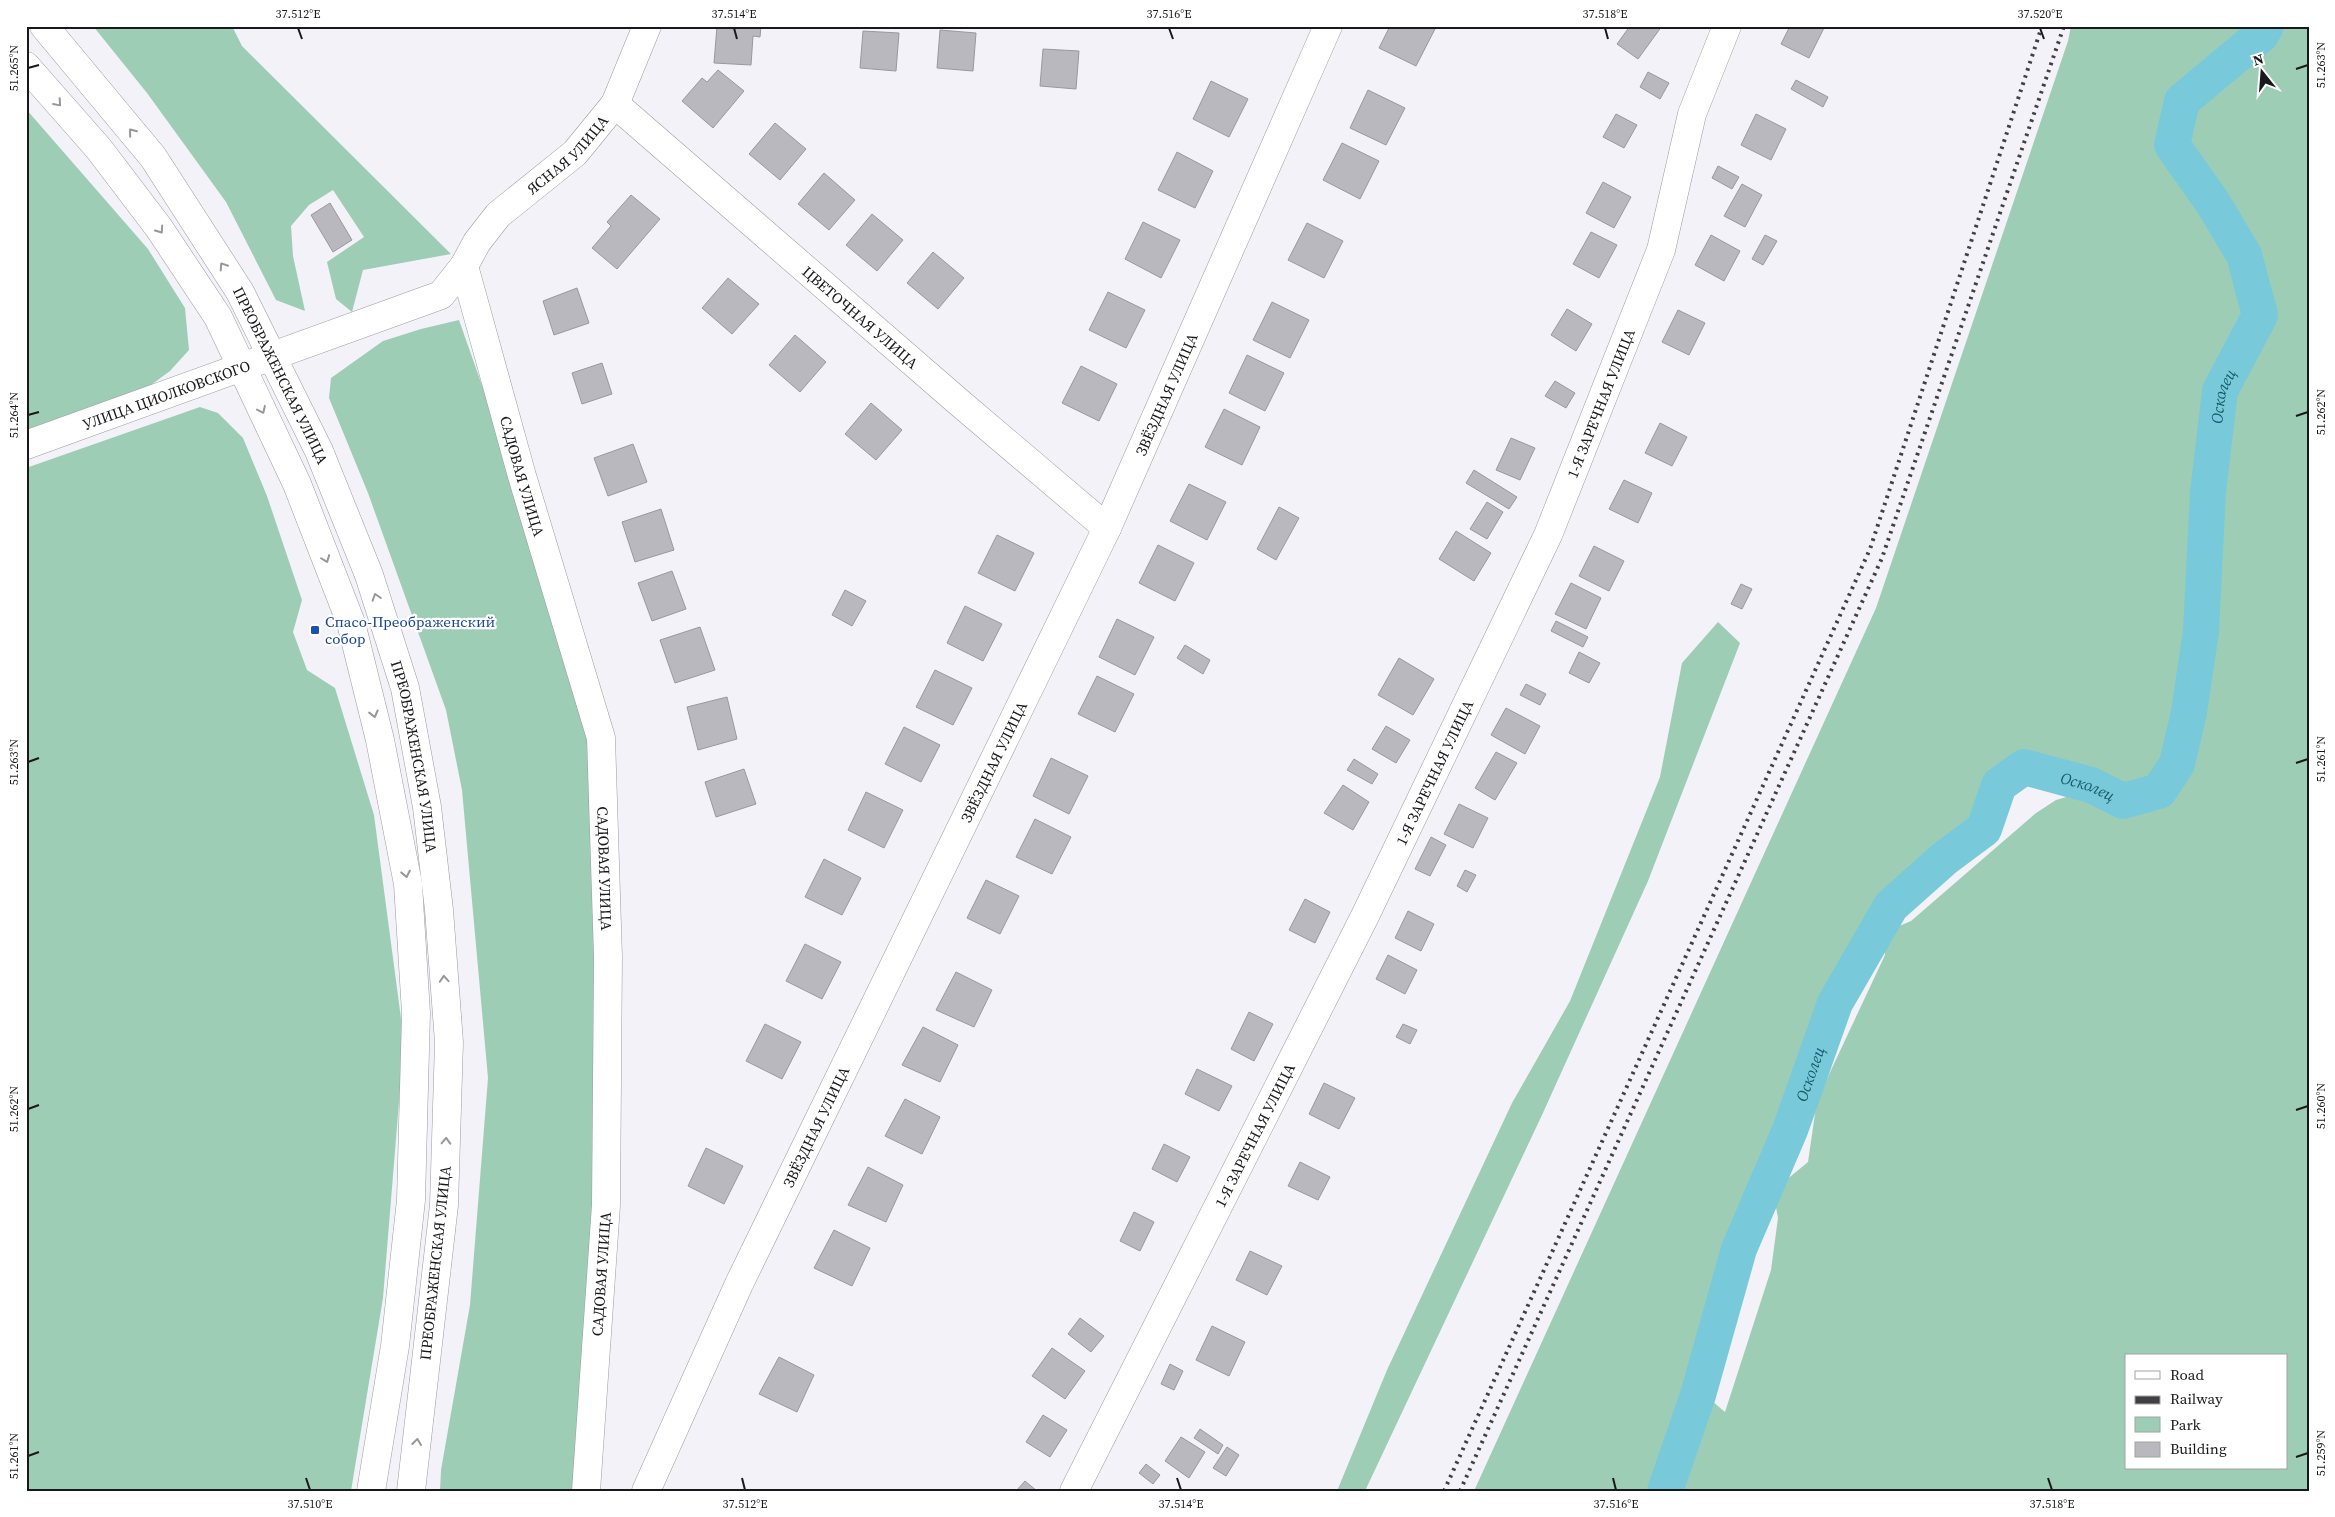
<svg xmlns="http://www.w3.org/2000/svg" width="2335" height="1517" font-family="'Source Serif 4',serif">
	<rect width="100%" height="100%" fill="#f3f2f8"/>
	<path fill="#9ecdb6" fill-rule="evenodd" d="M93,26H232L242,46L451,254L363,270L352,312L336,299L327,262L364,237L333,190L309,205L291,226L293,256L305,311L276,300L226,202L147,93Z
		M2071,26H2256L2194,74L2172,106L2171,123L2166,145L2207,201L2235,257L2248,327L2214,389L2201,501L2185,686L2186,710L2174,764L2157,789L2124,798L2093,782L2023,764L1996,782L1981,825L1942,854L1887,903L1829,1002L1785,1128L1731,1250L1690,1393L1658,1491H1474L1876,608L2068,41Z
		M2277,26H2309V1491H1672L1705,1395L1725,1412L1771,1270L1778,1218L1773,1191L1808,1162L1817,1100L1885,955V932L1911,921L2036,813L2056,800L2090,790L2123,807L2165,794L2183,765L2200,695L2226,391L2268,313L2252,256L2222,204L2179,146L2186,106C2217,86 2256,56 2277,26ZM2126,1356H2286V1468H2126Z
		M26,109L148,249L185,308L189,350L170,371L144,390L26,433Z
		M459,320L569,633L606,845L583,1491H440L441,1470L470,1305L488,1078L462,790L446,710L368,493L329,398L331,378L383,341L421,329Z
		M200,407L218,413L243,438L267,496L302,600L293,632L307,670L335,688L374,815L404,1041L383,1298L351,1491H26V468Z
		M1718,622L1740,643L1648,881L1542,1115L1365,1491H1337L1387,1370L1512,1103L1570,1001L1660,777L1682,663Z"/>
	<g fill="none" stroke-linecap="round" stroke-linejoin="round">
		<path stroke="#78cadb" stroke-width="36" id="s1" d="M1665,1491L1698,1395L1739,1249L1790,1130L1835,1003L1891,906L1945,858L1984,829L1999,785L2024,767L2091,785L2123,801L2159,791L2177,764L2189,712L2201,631L2208,492L2220,391L2260,315L2244,255L2213,203L2172,145L2182,101L2261,35L2266,26"/>
	</g>
	<path fill="#b9b8be" stroke="#99989e" d="M717,26H761L760,37L753,36L751,65L714,63Z
		M1390,26H1430L1435,29L1416,66L1379,48Z
		M1630,26H1662L1638,59L1617,44Z
		M1790,26H1825L1809,58L1781,44Z
		M940,30L976,33L973,71L937,68Z
		M863,31L899,33L896,71L860,68Z
		M1043,49L1079,51L1076,89L1040,86Z
		M718,70L744,91L713,128L682,101L702,78L707,82Z
		M1648,72L1669,83L1660,99L1640,87Z
		M1796,80L1828,97L1823,107L1791,89Z
		M1211,81L1248,99L1229,137L1193,119Z
		M1368,90L1405,108L1386,145L1350,128Z
		M1616,114L1637,125L1624,148L1603,137Z
		M1756,114L1786,129L1771,160L1741,145Z
		M775,123L806,149L780,180L749,154Z
		M1342,143L1379,161L1360,199L1323,180Z
		M1177,152L1213,171L1195,208L1158,190Z
		M1718,166L1739,177L1732,189L1712,178Z
		M824,173L855,200L829,230L798,204Z
		M1603,182L1631,197L1614,228L1586,213Z
		M1742,184L1762,195L1745,227L1724,216Z
		M631,195L660,219L617,269L592,248L611,226L607,222Z
		M330,203L352,240L333,252L311,215Z
		M872,214L903,240L877,271L846,245Z
		M1143,222L1180,240L1161,278L1125,259Z
		M1307,223L1343,241L1324,278L1288,260Z
		M1591,232L1617,245L1599,278L1573,264Z
		M1711,235L1740,251L1724,281L1695,265Z
		M1765,235L1777,241L1763,265L1752,259Z
		M933,252L964,278L938,309L907,283Z
		M728,278L759,304L732,334L702,308Z
		M577,288L589,323L554,335L543,301Z
		M1108,292L1145,310L1126,348L1089,330Z
		M1272,302L1309,320L1290,358L1253,340Z
		M1567,309L1592,324L1576,351L1551,335Z
		M1678,310L1705,323L1689,355L1662,342Z
		M795,335L826,362L800,392L769,365Z
		M1247,355L1284,373L1265,411L1229,393Z
		M602,363L612,394L582,404L572,373Z
		M1081,366L1117,384L1099,421L1062,403Z
		M1555,381L1575,393L1566,408L1545,396Z
		M871,403L902,430L876,460L845,434Z
		M1224,409L1260,427L1242,465L1205,447Z
		M1660,423L1687,437L1672,466L1645,453Z
		M1511,438L1535,448L1520,480L1496,470Z
		M633,444L647,482L608,496L594,458Z
		M1474,470L1517,497L1509,509L1466,483Z
		M1624,480L1652,493L1638,523L1609,509Z
		M1189,484L1226,502L1207,540L1170,521Z
		M1487,502L1503,512L1487,539L1470,529Z
		M1279,507L1299,518L1276,560L1257,549Z
		M661,509L674,550L635,562L622,522Z
		M1456,531L1491,553L1474,581L1439,559Z
		M997,535L1034,553L1015,591L978,573Z
		M1158,545L1194,563L1175,601L1139,583Z
		M1594,546L1624,561L1609,591L1579,576Z
		M672,571L686,609L652,621L638,583Z
		M1571,583L1601,598L1586,629L1555,614Z
		M1741,584L1752,589L1742,609L1731,604Z
		M845,590L866,601L852,626L832,615Z
		M965,606L1002,624L983,661L947,643Z
		M1117,619L1154,637L1135,675L1099,657Z
		M1556,621L1588,637L1583,647L1551,631Z
		M700,627L715,670L675,683L660,640Z
		M1185,645L1210,660L1203,674L1177,658Z
		M1579,652L1600,663L1589,683L1569,673Z
		M1399,658L1434,679L1413,715L1378,695Z
		M935,670L972,688L953,725L916,707Z
		M1097,676L1134,694L1115,732L1078,714Z
		M1526,684L1546,694L1540,705L1520,695Z
		M727,697L737,739L698,750L687,707Z
		M1506,708L1540,726L1525,754L1491,735Z
		M1386,726L1410,740L1396,763L1372,749Z
		M904,727L940,745L921,782L885,764Z
		M1496,752L1517,763L1495,800L1475,788Z
		M1051,758L1088,776L1069,814L1033,796Z
		M1354,759L1378,774L1372,784L1347,770Z
		M744,769L756,804L716,817L705,782Z
		M1343,785L1369,802L1353,830L1324,813Z
		M866,792L903,810L884,848L848,830Z
		M1459,804L1488,818L1473,848L1444,834Z
		M1035,819L1071,837L1052,874L1016,857Z
		M1431,837L1446,845L1430,876L1415,869Z
		M824,859L861,878L842,915L805,897Z
		M1465,870L1476,875L1467,892L1457,886Z
		M986,880L1019,896L1000,934L967,918Z
		M1305,899L1330,912L1315,943L1289,930Z
		M1408,911L1434,924L1421,951L1395,938Z
		M805,944L841,962L822,999L786,981Z
		M1388,955L1417,970L1405,994L1376,979Z
		M956,972L992,990L974,1027L936,1010Z
		M1249,1012L1273,1024L1254,1061L1231,1049Z
		M765,1024L801,1042L782,1079L746,1061Z
		M1403,1024L1417,1030L1410,1044L1396,1037Z
		M923,1027L958,1045L940,1082L902,1065Z
		M1197,1069L1232,1086L1219,1111L1185,1094Z
		M1324,1083L1355,1098L1339,1129L1309,1114Z
		M905,1099L940,1117L922,1154L885,1136Z
		M1164,1144L1190,1157L1177,1182L1152,1169Z
		M706,1148L743,1166L724,1204L688,1186Z
		M1300,1162L1330,1177L1318,1200L1288,1186Z
		M868,1167L903,1185L886,1222L848,1205Z
		M1134,1212L1154,1222L1140,1251L1120,1241Z
		M834,1230L870,1248L852,1286L814,1268Z
		M1250,1251L1282,1266L1267,1295L1236,1280Z
		M1080,1318L1104,1336L1091,1352L1068,1334Z
		M1212,1326L1245,1342L1229,1376L1196,1360Z
		M1052,1348L1085,1371L1065,1399L1032,1376Z
		M779,1357L814,1375L797,1412L759,1394Z
		M1170,1364L1183,1371L1174,1390L1161,1384Z
		M1043,1415L1067,1430L1050,1457L1026,1442Z
		M1200,1429L1223,1445L1218,1454L1194,1438Z
		M1181,1437L1205,1452L1189,1478L1165,1461Z
		M1227,1447L1239,1455L1226,1476L1213,1468Z
		M1146,1464L1160,1475L1153,1484L1139,1473Z
		M1025,1481L1037,1491H1016Z"/>
	<g fill="none" stroke-linecap="round" stroke-linejoin="round">
		<defs>
			<g id="minor">
				<path id="s2" d="M615,104L961,404L1107,528"/>
				<path id="s3" d="M464,266L522,476L601,738L608,957L606,1205L586,1491"/>
				<path id="s4" d="M26,445L441,295L464,266L477,242L498,215L575,153L615,104L647,26"/>
				<path id="s5" d="M646,1491L739,1284L1107,528L1328,26"/>
				<path id="s6" d="M1074,1491L1365,916L1548,535L1661,250L1692,114L1727,26"/>
			</g>
			<g id="major">
				<path id="s7" d="M44,26L153,157L240,292L319,451L369,575L405,688L427,807L439,910L449,1042L444,1205L411,1491"/>
				<path d="M26,66L99,149L159,228L218,317L297,484L351,623L380,740L408,884L416,1013L411,1200L395,1346L371,1491"/>
			</g>
		</defs>
		<use href="#minor" stroke="#9c9ba1" stroke-width="29"/>
		<use href="#major" stroke="#9c9ba1" stroke-width="29"/>
		<use href="#minor" stroke="#fff" stroke-width="28"/>
		<use href="#major" stroke="#fff" stroke-width="28"/>
		<path stroke="#403f42" stroke-width="4" stroke-dasharray="2.5 5" stroke-linecap="butt" d="M1444,1491L1870,549L2042,26
			M1460,1491L1882,558L2064,26"/>
	</g>
	<defs><path id="oneway-chevron" d="M-2-3.5L2.5 0L-2 3.5" fill="none" stroke-width="1.6" stroke-linecap="round" stroke-linejoin="round" transform="scale(1.25)"/></defs>
	<g stroke="#989798">
		<use href="#oneway-chevron" transform="translate(58 103) rotate(49)"/>
		<use href="#oneway-chevron" transform="translate(132 132) rotate(-129)"/>
		<use href="#oneway-chevron" transform="translate(160 230) rotate(55)"/>
		<use href="#oneway-chevron" transform="translate(223 266) rotate(-123)"/>
		<use href="#oneway-chevron" transform="translate(262 410) rotate(65)"/>
		<use href="#oneway-chevron" transform="translate(326 559) rotate(69)"/>
		<use href="#oneway-chevron" transform="translate(376 597) rotate(-108)"/>
		<use href="#oneway-chevron" transform="translate(374 714) rotate(76)"/>
		<use href="#oneway-chevron" transform="translate(406 874) rotate(79)"/>
		<use href="#oneway-chevron" transform="translate(444 979) rotate(-94)"/>
		<use href="#oneway-chevron" transform="translate(446 1141) rotate(-88)"/>
		<use href="#oneway-chevron" transform="translate(417 1442) rotate(-83)"/>
	</g>
	<path fill="none" stroke="#19181b" stroke-width="2" d="M298,28L302,39M734,28L737,39M1169,28L1173,39M1605,28L1608,39M2040,28L2044,39M28,68L39,65M2296,69L2308,65M28,415L39,412M2296,416L2308,412M28,762L39,758M2296,763L2308,759M28,1109L39,1105M2296,1110L2308,1106M28,1456L39,1452M2296,1457L2308,1453M306,1478L310,1490M742,1478L745,1490M1177,1478L1181,1490M1613,1478L1616,1490M2048,1478L2052,1490"/>
	<rect fill="#1a4fb4" stroke="#fff" stroke-width="2" x="310" y="625" width="10" height="10" rx="2.5"/>
	<g text-anchor="middle" dominant-baseline="central" stroke-width="4.5" stroke-linejoin="round" paint-order="stroke">
		<g font-size="15" fill="#19181b" stroke="#fff">
			<text stroke="none"><textPath href="#s4" startOffset="632">ЯСНАЯ УЛИЦА</textPath></text>
			<text stroke="none"><textPath href="#s2" startOffset="325">ЦВЕТОЧНАЯ УЛИЦА</textPath></text>
			<text stroke="none"><textPath href="#s7" startOffset="424">ПРЕОБРАЖЕНСКАЯ УЛИЦА</textPath></text>
			<text stroke="none"><textPath href="#s4" startOffset="149">УЛИЦА ЦИОЛКОВСКОГО</textPath></text>
			<text stroke="none"><textPath href="#s5" startOffset="1214">ЗВЁЗДНАЯ УЛИЦА</textPath></text>
			<text stroke="none"><textPath href="#s6" startOffset="1209">1-Я ЗАРЕЧНАЯ УЛИЦА</textPath></text>
			<text stroke="none"><textPath href="#s3" startOffset="218">САДОВАЯ УЛИЦА</textPath></text>
			<text stroke="none"><textPath href="#s7" startOffset="830">ПРЕОБРАЖЕНСКАЯ УЛИЦА</textPath></text>
			<text stroke="none"><textPath href="#s5" startOffset="808">ЗВЁЗДНАЯ УЛИЦА</textPath></text>
			<text stroke="none"><textPath href="#s6" startOffset="804">1-Я ЗАРЕЧНАЯ УЛИЦА</textPath></text>
			<text stroke="none"><textPath href="#s3" startOffset="622">САДОВАЯ УЛИЦА</textPath></text>
			<text stroke="none"><textPath href="#s5" startOffset="402">ЗВЁЗДНАЯ УЛИЦА</textPath></text>
			<text stroke="none"><textPath href="#s6" startOffset="399">1-Я ЗАРЕЧНАЯ УЛИЦА</textPath></text>
			<text transform="translate(435 1263) rotate(-84)">ПРЕОБРАЖЕНСКАЯ УЛИЦА</text>
			<text transform="translate(601 1274) rotate(-86)">САДОВАЯ УЛИЦА</text>
		</g>
		<g font-size="15" fill="#164399" stroke="#fff" text-anchor="start">
			<text x="325" y="621">Спасо-Преображенский<tspan x="325" dy="17">собор</tspan></text>
		</g>
		<g font-size="16" font-style="italic" fill="#165b68" stroke="#fff">
			<text stroke="none"><textPath href="#s1" startOffset="1374">Осколец</textPath></text>
			<text stroke="none"><textPath href="#s1" startOffset="894">Осколец</textPath></text>
			<text stroke="none"><textPath href="#s1" startOffset="442">Осколец</textPath></text>
		</g>
	</g>
	<rect width="2335" height="1517" fill="none" stroke="#ffffff" stroke-width="55"/>
	<rect x="2125" y="1354" width="162" height="115" fill="#ffffff" stroke="#a3a3a4"/>
	<rect x="2135" y="1371" width="25" height="8" fill="#ffffff" stroke="#a3a3a4"/>
	<text x="2170" y="1380" font-size="15" fill="#19181b">Road</text>
	<rect x="2135" y="1396" width="25" height="8" fill="#403f42" stroke="#a3a3a4"/>
	<text x="2170" y="1404" font-size="15" fill="#19181b">Railway</text>
	<rect x="2135" y="1417" width="25" height="15" fill="#9ecdb6" stroke="#a3a3a4"/>
	<text x="2170" y="1430" font-size="15" fill="#19181b">Park</text>
	<rect x="2135" y="1442" width="25" height="15" fill="#b9b8be" stroke="#a3a3a4"/>
	<text x="2170" y="1454" font-size="15" fill="#19181b">Building</text>
	<g transform="translate(2262 72) rotate(343)" stroke="#ffffff" stroke-width="4" paint-order="stroke">
	<path d="M0-4L9 19L0 12L-9 19Z" fill="#19181b"/>
	<text y="-8" font-size="14" font-weight="bold" text-anchor="middle" fill="#19181b">N</text>
	</g>
	<rect x="28" y="28" width="2280" height="1462" fill="none" stroke="#19181b" stroke-width="2"/>
	<g font-size="12" text-anchor="middle" fill="#19181b">
		<text x="298" y="18">37.512°E</text>
		<text x="734" y="18">37.514°E</text>
		<text x="1169" y="18">37.516°E</text>
		<text x="1605" y="18">37.518°E</text>
		<text x="2040" y="18">37.520°E</text>
		<text transform="translate(2321 65) rotate(-90)" y="4">51.263°N</text>
		<text transform="translate(14 68) rotate(-90)" y="4">51.265°N</text>
		<text transform="translate(2321 412) rotate(-90)" y="4">51.262°N</text>
		<text transform="translate(14 415) rotate(-90)" y="4">51.264°N</text>
		<text transform="translate(2321 759) rotate(-90)" y="4">51.261°N</text>
		<text transform="translate(14 762) rotate(-90)" y="4">51.263°N</text>
		<text transform="translate(2321 1106) rotate(-90)" y="4">51.260°N</text>
		<text transform="translate(14 1109) rotate(-90)" y="4">51.262°N</text>
		<text transform="translate(2321 1453) rotate(-90)" y="4">51.259°N</text>
		<text transform="translate(14 1456) rotate(-90)" y="4">51.261°N</text>
		<text x="310" y="1508">37.510°E</text>
		<text x="745" y="1508">37.512°E</text>
		<text x="1181" y="1508">37.514°E</text>
		<text x="1616" y="1508">37.516°E</text>
		<text x="2052" y="1508">37.518°E</text>
	</g>
</svg>
